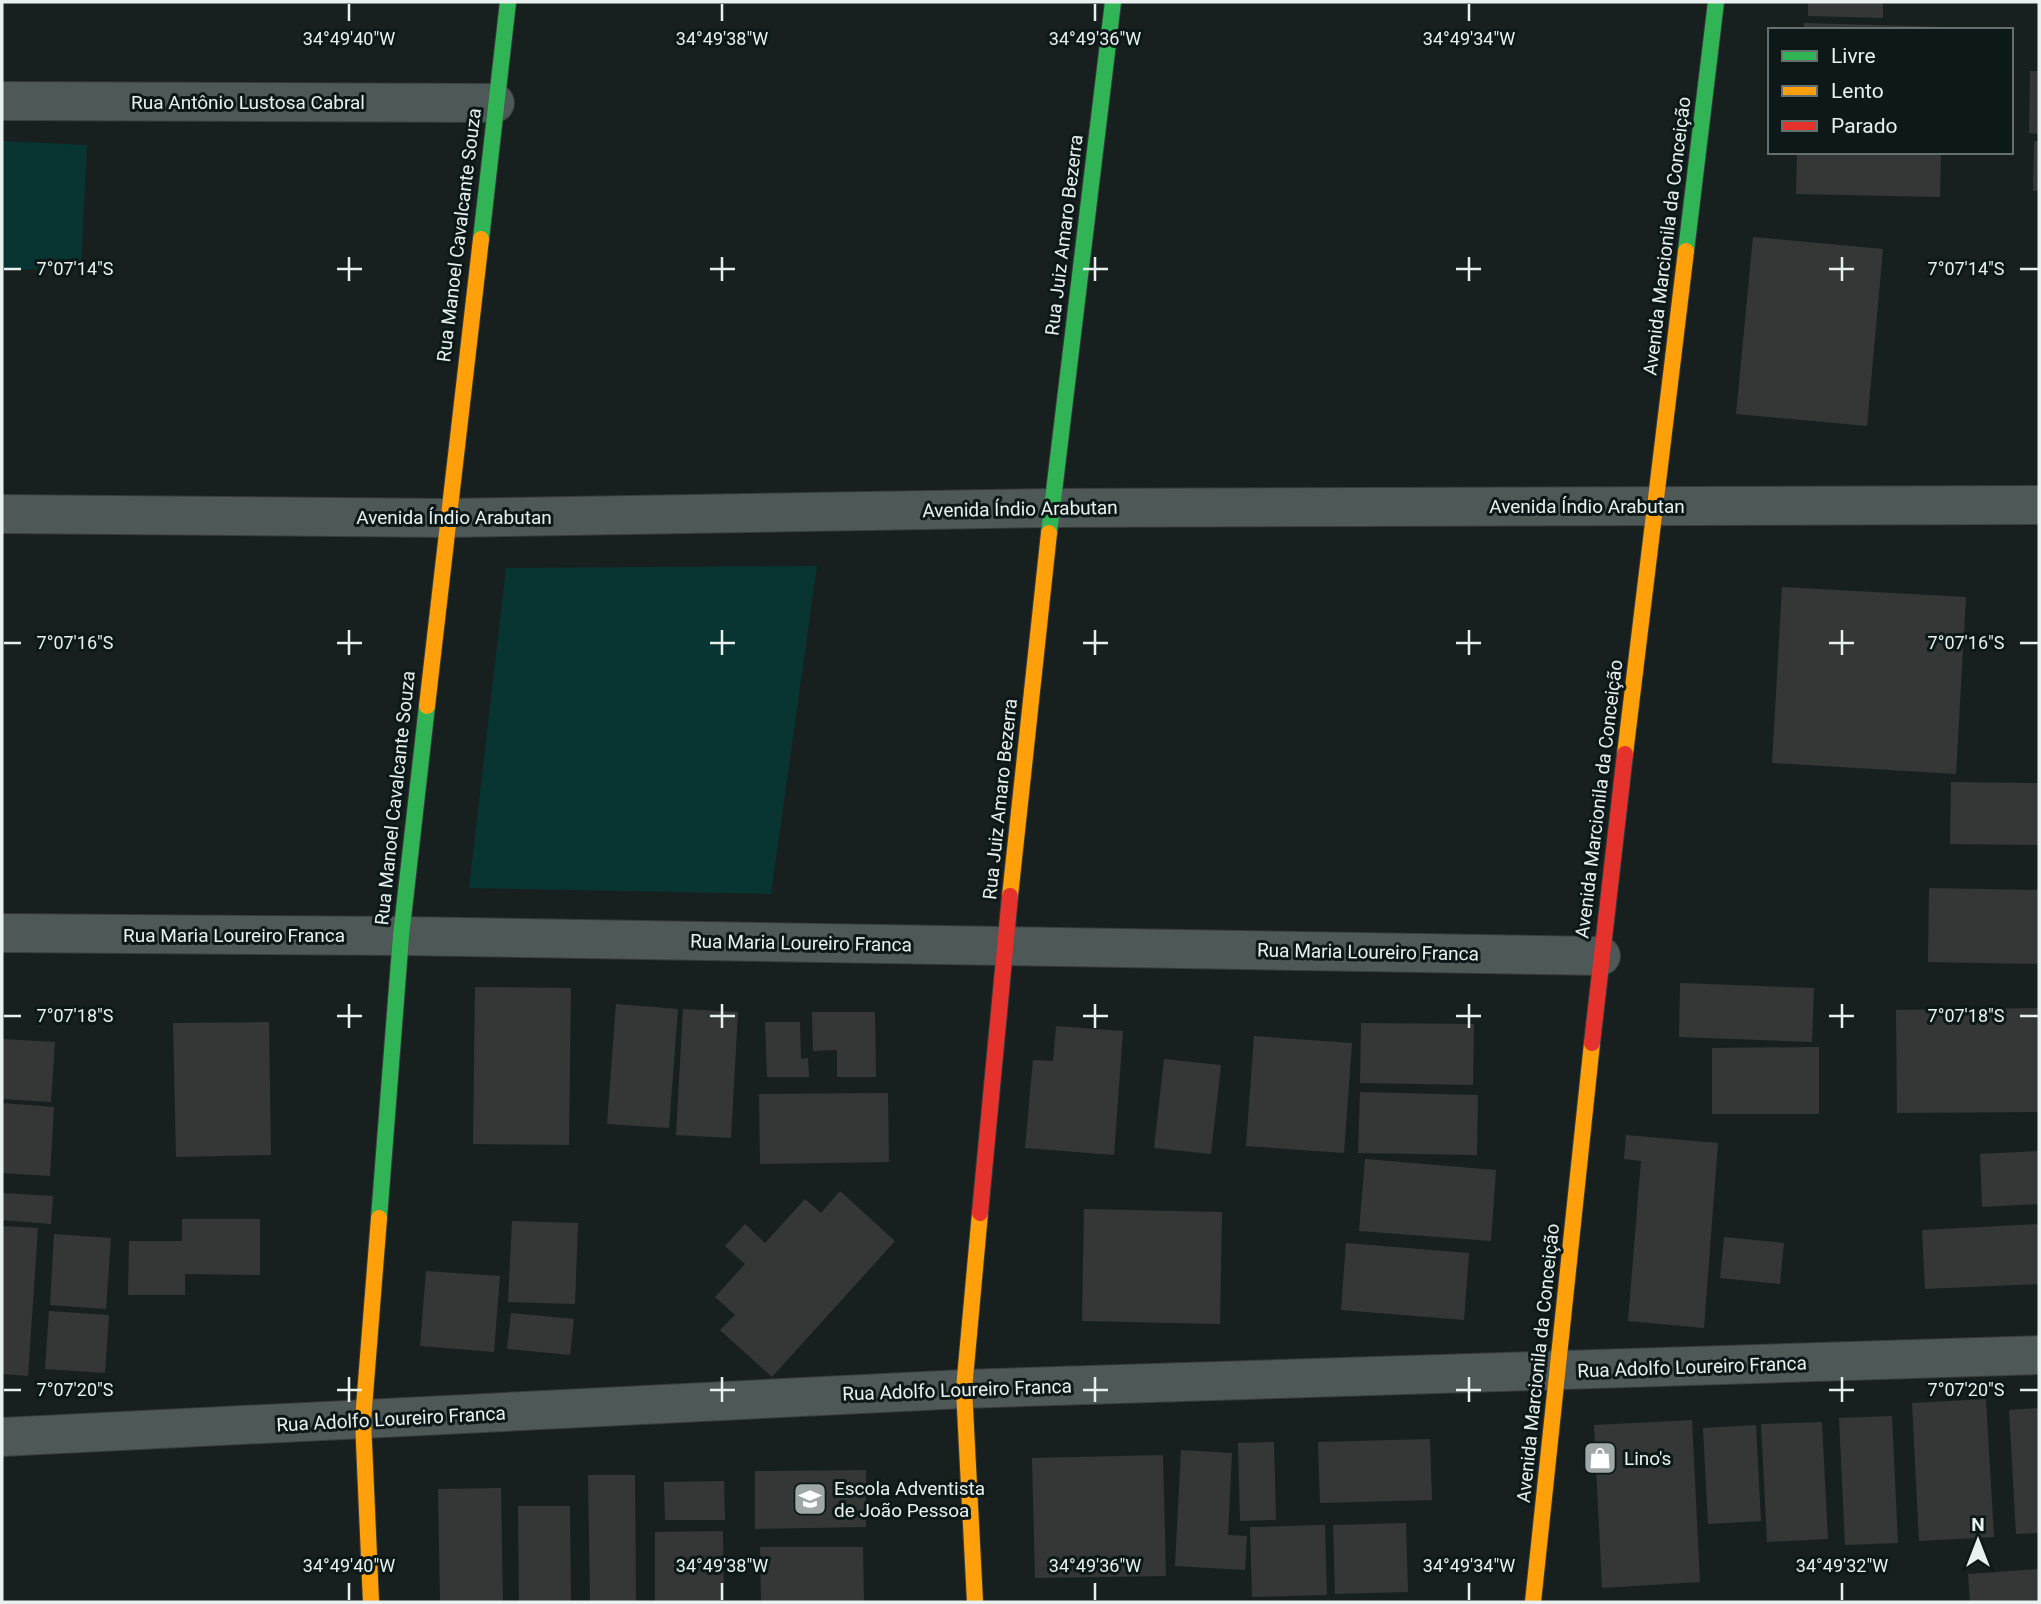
<svg xmlns="http://www.w3.org/2000/svg" width="2041" height="1604" font-family="Roboto,sans-serif">
	<rect width="100%" height="100%" fill="#18201f"/>
	<path fill="#083531" d="M2,141L87,145L81,269L2,270Z
		M817,566L771,894L469,888L506,568Z"/>
	<path fill="#353736" d="M1808,2H1883V18L1808,16Z
		M1804,23L1946,27V30H1804Z
		M2030,71H2039V134L2029,133Z
		M2034,141H2039V191H2033Z
		M1797,152H1941L1940,197L1796,194Z
		M1753,237L1883,249L1867,426L1736,414Z
		M1782,587L1966,597L1956,774L1772,763Z
		M1951,782L2039,783V845L1950,844Z
		M1929,888L2039,890V964L1928,962Z
		M1680,983L1814,988L1812,1042L1679,1037Z
		M475,987L571,988L569,1145L473,1144Z
		M616,1004L678,1009L669,1128L607,1124Z
		M2039,1008V1112L1897,1113L1896,1010Z
		M683,1009L738,1012L731,1138L676,1135Z
		M812,1012H875L876,1077H837V1050L813,1051Z
		M269,1022L271,1155L176,1157L173,1023Z
		M765,1022H800L801,1059L808,1058L809,1077H767Z
		M1361,1023L1474,1024L1473,1085L1360,1083Z
		M1056,1026L1123,1031L1114,1155L1025,1148L1033,1060L1053,1061Z
		M1254,1036L1352,1043L1344,1153L1246,1146Z
		M2,1039L55,1042L51,1102L2,1099Z
		M1819,1047V1114H1712V1048Z
		M1164,1059L1221,1065L1211,1154L1154,1148Z
		M1360,1092L1478,1095L1477,1155L1358,1153Z
		M888,1093L889,1162L760,1164L759,1094Z
		M2,1103L54,1107L50,1176L2,1173Z
		M1626,1135L1718,1143L1704,1328L1628,1321L1641,1161L1624,1159Z
		M2039,1151V1204L1982,1207L1980,1154Z
		M1365,1159L1496,1170L1491,1241L1359,1231Z
		M840,1191L895,1241L772,1377L720,1330L735,1315L715,1297L745,1264L725,1246L745,1224L765,1243L805,1199L821,1213Z
		M2,1193L53,1196L51,1224L2,1220Z
		M1084,1209L1222,1212L1220,1324L1082,1321Z
		M182,1219H260V1275L185,1274V1295H128L129,1241H182Z
		M512,1221L578,1223L575,1304L508,1302Z
		M2039,1224V1284L1925,1289L1922,1230Z
		M2,1226L38,1228L28,1376L2,1374Z
		M54,1234L111,1238L106,1309L50,1305Z
		M1724,1237L1784,1243L1780,1284L1720,1278Z
		M1346,1243L1469,1253L1464,1320L1341,1310Z
		M426,1271L500,1276L494,1352L420,1346Z
		M49,1311L109,1315L105,1373L45,1369Z
		M511,1313L574,1319L570,1355L507,1349Z
		M1986,1399L1994,1537L1919,1541L1912,1403Z
		M2039,1408V1533L2016,1534L2009,1410Z
		M1892,1416L1898,1543L1845,1545L1839,1418Z
		M1692,1420L1700,1582L1602,1588L1594,1425Z
		M1822,1422L1828,1539L1767,1542L1761,1424Z
		M1756,1425L1761,1521L1708,1524L1703,1428Z
		M1430,1439L1432,1500L1320,1503L1318,1442Z
		M1274,1442L1276,1520L1240,1521L1238,1443Z
		M1181,1450L1232,1453L1228,1535L1247,1536L1245,1570L1175,1566Z
		M1163,1455L1166,1576L1035,1578L1032,1458Z
		M866,1470V1527L755,1529V1471Z
		M588,1475H635L636,1602H590Z
		M724,1481L725,1520H665L664,1482Z
		M501,1488L503,1602H440L438,1489Z
		M518,1506H570L571,1602H519Z
		M1406,1523L1408,1592L1335,1594L1333,1525Z
		M1325,1525L1327,1595L1252,1597L1250,1527Z
		M723,1531L724,1602H655V1532Z
		M760,1547H863L864,1602H761Z
		M2039,1569V1602H1970L1968,1574Z"/>
	<g fill="none" stroke-linecap="round" stroke-linejoin="round">
		<defs>
			<path id="street" d="M2,101L495,103
				M2,514L447,518L1052,508L2039,505
				M2,933L401,936L1601,956
				M2,1437L964,1389L2039,1355"/>
			<path id="fast" d="M481,239L508,2
				M1686,251L1716,2
				M1049,533L1113,2
				M379,1218L401,936L427,706"/>
			<path id="slow" d="M427,706L481,239
				M1625,754L1686,251
				M1010,896L1049,533
				M371,1602L363,1420L379,1218
				M975,1602L964,1389L980,1213
				M1533,1602L1592,1043"/>
			<path id="jam" d="M1592,1043L1625,754
				M980,1213L1010,896"/>
		</defs>
		<use href="#street" stroke="#363c3b" stroke-width="40"/>
		<use href="#fast" stroke="#363c3b" stroke-width="18"/>
		<use href="#slow" stroke="#363c3b" stroke-width="18"/>
		<use href="#jam" stroke="#363c3b" stroke-width="18"/>
		<use href="#street" stroke="#4e5857" stroke-width="38"/>
		<use href="#fast" stroke="#30b455" stroke-width="16"/>
		<use href="#slow" stroke="#ff9f0a" stroke-width="16"/>
		<use href="#jam" stroke="#e5322d" stroke-width="16"/>
	</g>
	<path fill="none" stroke="#e8f1ef" stroke-width="2.5" d="M349,4V21M722,4V21M1095,4V21M1469,4V21M349,257V281M722,257V281M1095,257V281M1469,257V281M1842,257V281M4,269H21M337,269H362M710,269H735M1083,269H1108M1456,269H1481M1829,269H1854M2020,269H2038M349,630V655M722,630V655M1095,630V655M1469,630V655M1842,630V655M4,643H21M337,643H362M710,643H735M1083,643H1108M1456,643H1481M1829,643H1854M2020,643H2038M349,1004V1028M722,1004V1028M1095,1004V1028M1469,1004V1028M1842,1004V1028M4,1016H21M337,1016H362M710,1016H735M1083,1016H1108M1456,1016H1481M1829,1016H1854M2020,1016H2038M349,1377V1402M722,1377V1402M1095,1377V1402M1469,1377V1402M1842,1377V1402M4,1390H21M337,1390H362M710,1390H735M1083,1390H1108M1456,1390H1481M1829,1390H1854M2020,1390H2038M349,1583V1600M722,1583V1600M1095,1583V1600M1469,1583V1600M1842,1583V1600"/>
	<defs>
		<symbol id="shop-square" viewBox="-11 -11 22 22"><rect x="-9" y="-9" width="18" height="18" rx="4" fill="#9fa8a6" stroke="#0c1918"/><path d="M-5-2.5h2.3a2.7 3.5 0 0 1 5.4 0H5L5.5 6h-11ZM-1.5-2.5h3a1.5 2.3 0 0 0-3 0Z" fill="#fff"/></symbol>
		<symbol id="school-square" viewBox="-11 -11 22 22"><rect x="-9" y="-9" width="18" height="18" rx="4" fill="#9fa8a6" stroke="#0c1918"/><path d="M0-5L7-2L0 1L-7-2ZM-4 1L0 2.5L4 1V4Q0 6-4 4Z" fill="#fff"/></symbol>
	</defs>
	<g fill-rule="evenodd">
		<use href="#shop-square" x="1581" y="1439" width="38" height="38"/>
		<use href="#school-square" x="791" y="1480" width="38" height="38"/>
	</g>
	<g text-anchor="middle" dominant-baseline="central" stroke-width="6" stroke-linejoin="round" paint-order="stroke">
		<g font-size="19" fill="#e8f1ef" stroke="#0c1918">
			<text x="248" y="102">Rua Antônio Lustosa Cabral</text>
			<text transform="translate(459 235) rotate(-83)">Rua Manoel Cavalcante Souza</text>
			<text transform="translate(1064 235) rotate(-83)">Rua Juiz Amaro Bezerra</text>
			<text transform="translate(1667 236) rotate(-83)">Avenida Marcionila da Conceição</text>
			<text x="1587" y="506">Avenida Índio Arabutan</text>
			<text transform="translate(1020 509) rotate(-1)">Avenida Índio Arabutan</text>
			<text x="454" y="517">Avenida Índio Arabutan</text>
			<text transform="translate(395 798) rotate(-84)">Rua Manoel Cavalcante Souza</text>
			<text transform="translate(1000 799) rotate(-84)">Rua Juiz Amaro Bezerra</text>
			<text transform="translate(1599 799) rotate(-83)">Avenida Marcionila da Conceição</text>
			<text x="234" y="935">Rua Maria Loureiro Franca</text>
			<text transform="translate(801 943) rotate(1)">Rua Maria Loureiro Franca</text>
			<text transform="translate(1368 952) rotate(1)">Rua Maria Loureiro Franca</text>
			<text transform="translate(1538 1363) rotate(-84)">Avenida Marcionila da Conceição</text>
			<text transform="translate(1692 1367) rotate(-2)">Rua Adolfo Loureiro Franca</text>
			<text transform="translate(957 1390) rotate(-2)">Rua Adolfo Loureiro Franca</text>
			<text transform="translate(391 1419) rotate(-3)">Rua Adolfo Loureiro Franca</text>
		</g>
		<g font-size="19" fill="#e8f1ef" stroke="#0c1918" text-anchor="start">
			<text x="1624" y="1458">Lino's</text>
			<text x="834" y="1488">Escola Adventista<tspan x="834" dy="22">de João Pessoa</tspan></text>
		</g>
	</g>
	<g font-size="18" text-anchor="middle" fill="#e8f1ef" stroke="#0c1918" stroke-width="6" stroke-linejoin="round" paint-order="stroke">
		<text x="349" y="45">34°49'40"W</text>
		<text x="722" y="45">34°49'38"W</text>
		<text x="1095" y="45">34°49'36"W</text>
		<text x="1469" y="45">34°49'34"W</text>
		<text x="75" y="275">7°07'14"S</text>
		<text x="1966" y="275">7°07'14"S</text>
		<text x="75" y="649">7°07'16"S</text>
		<text x="1966" y="649">7°07'16"S</text>
		<text x="75" y="1022">7°07'18"S</text>
		<text x="1966" y="1022">7°07'18"S</text>
		<text x="75" y="1396">7°07'20"S</text>
		<text x="1966" y="1396">7°07'20"S</text>
		<text x="349" y="1572">34°49'40"W</text>
		<text x="722" y="1572">34°49'38"W</text>
		<text x="1095" y="1572">34°49'36"W</text>
		<text x="1469" y="1572">34°49'34"W</text>
		<text x="1842" y="1572">34°49'32"W</text>
	</g>
	<rect width="2041" height="1604" fill="none" stroke="#e8f1ef" stroke-width="7"/>
	<rect x="1768" y="28" width="245" height="126" fill="#0c1918" stroke="#646f6e" stroke-width="2"/>
	<rect x="1782" y="51" width="35" height="10" fill="#30b455" stroke="#646f6e" stroke-width="2"/>
	<text x="1831" y="63" font-size="21" fill="#e8f1ef">Livre</text>
	<rect x="1782" y="86" width="35" height="10" fill="#ff9f0a" stroke="#646f6e" stroke-width="2"/>
	<text x="1831" y="98" font-size="21" fill="#e8f1ef">Lento</text>
	<rect x="1782" y="121" width="35" height="10" fill="#e5322d" stroke="#646f6e" stroke-width="2"/>
	<text x="1831" y="133" font-size="21" fill="#e8f1ef">Parado</text>
	<g transform="translate(1978 1541)" stroke="#0c1918" stroke-width="5" paint-order="stroke">
	<path d="M0-5L12 26L0 18L-12 26Z" fill="#e8f1ef"/>
	<text y="-10" font-size="19" font-weight="bold" text-anchor="middle" fill="#e8f1ef">N</text>
	</g>
</svg>
